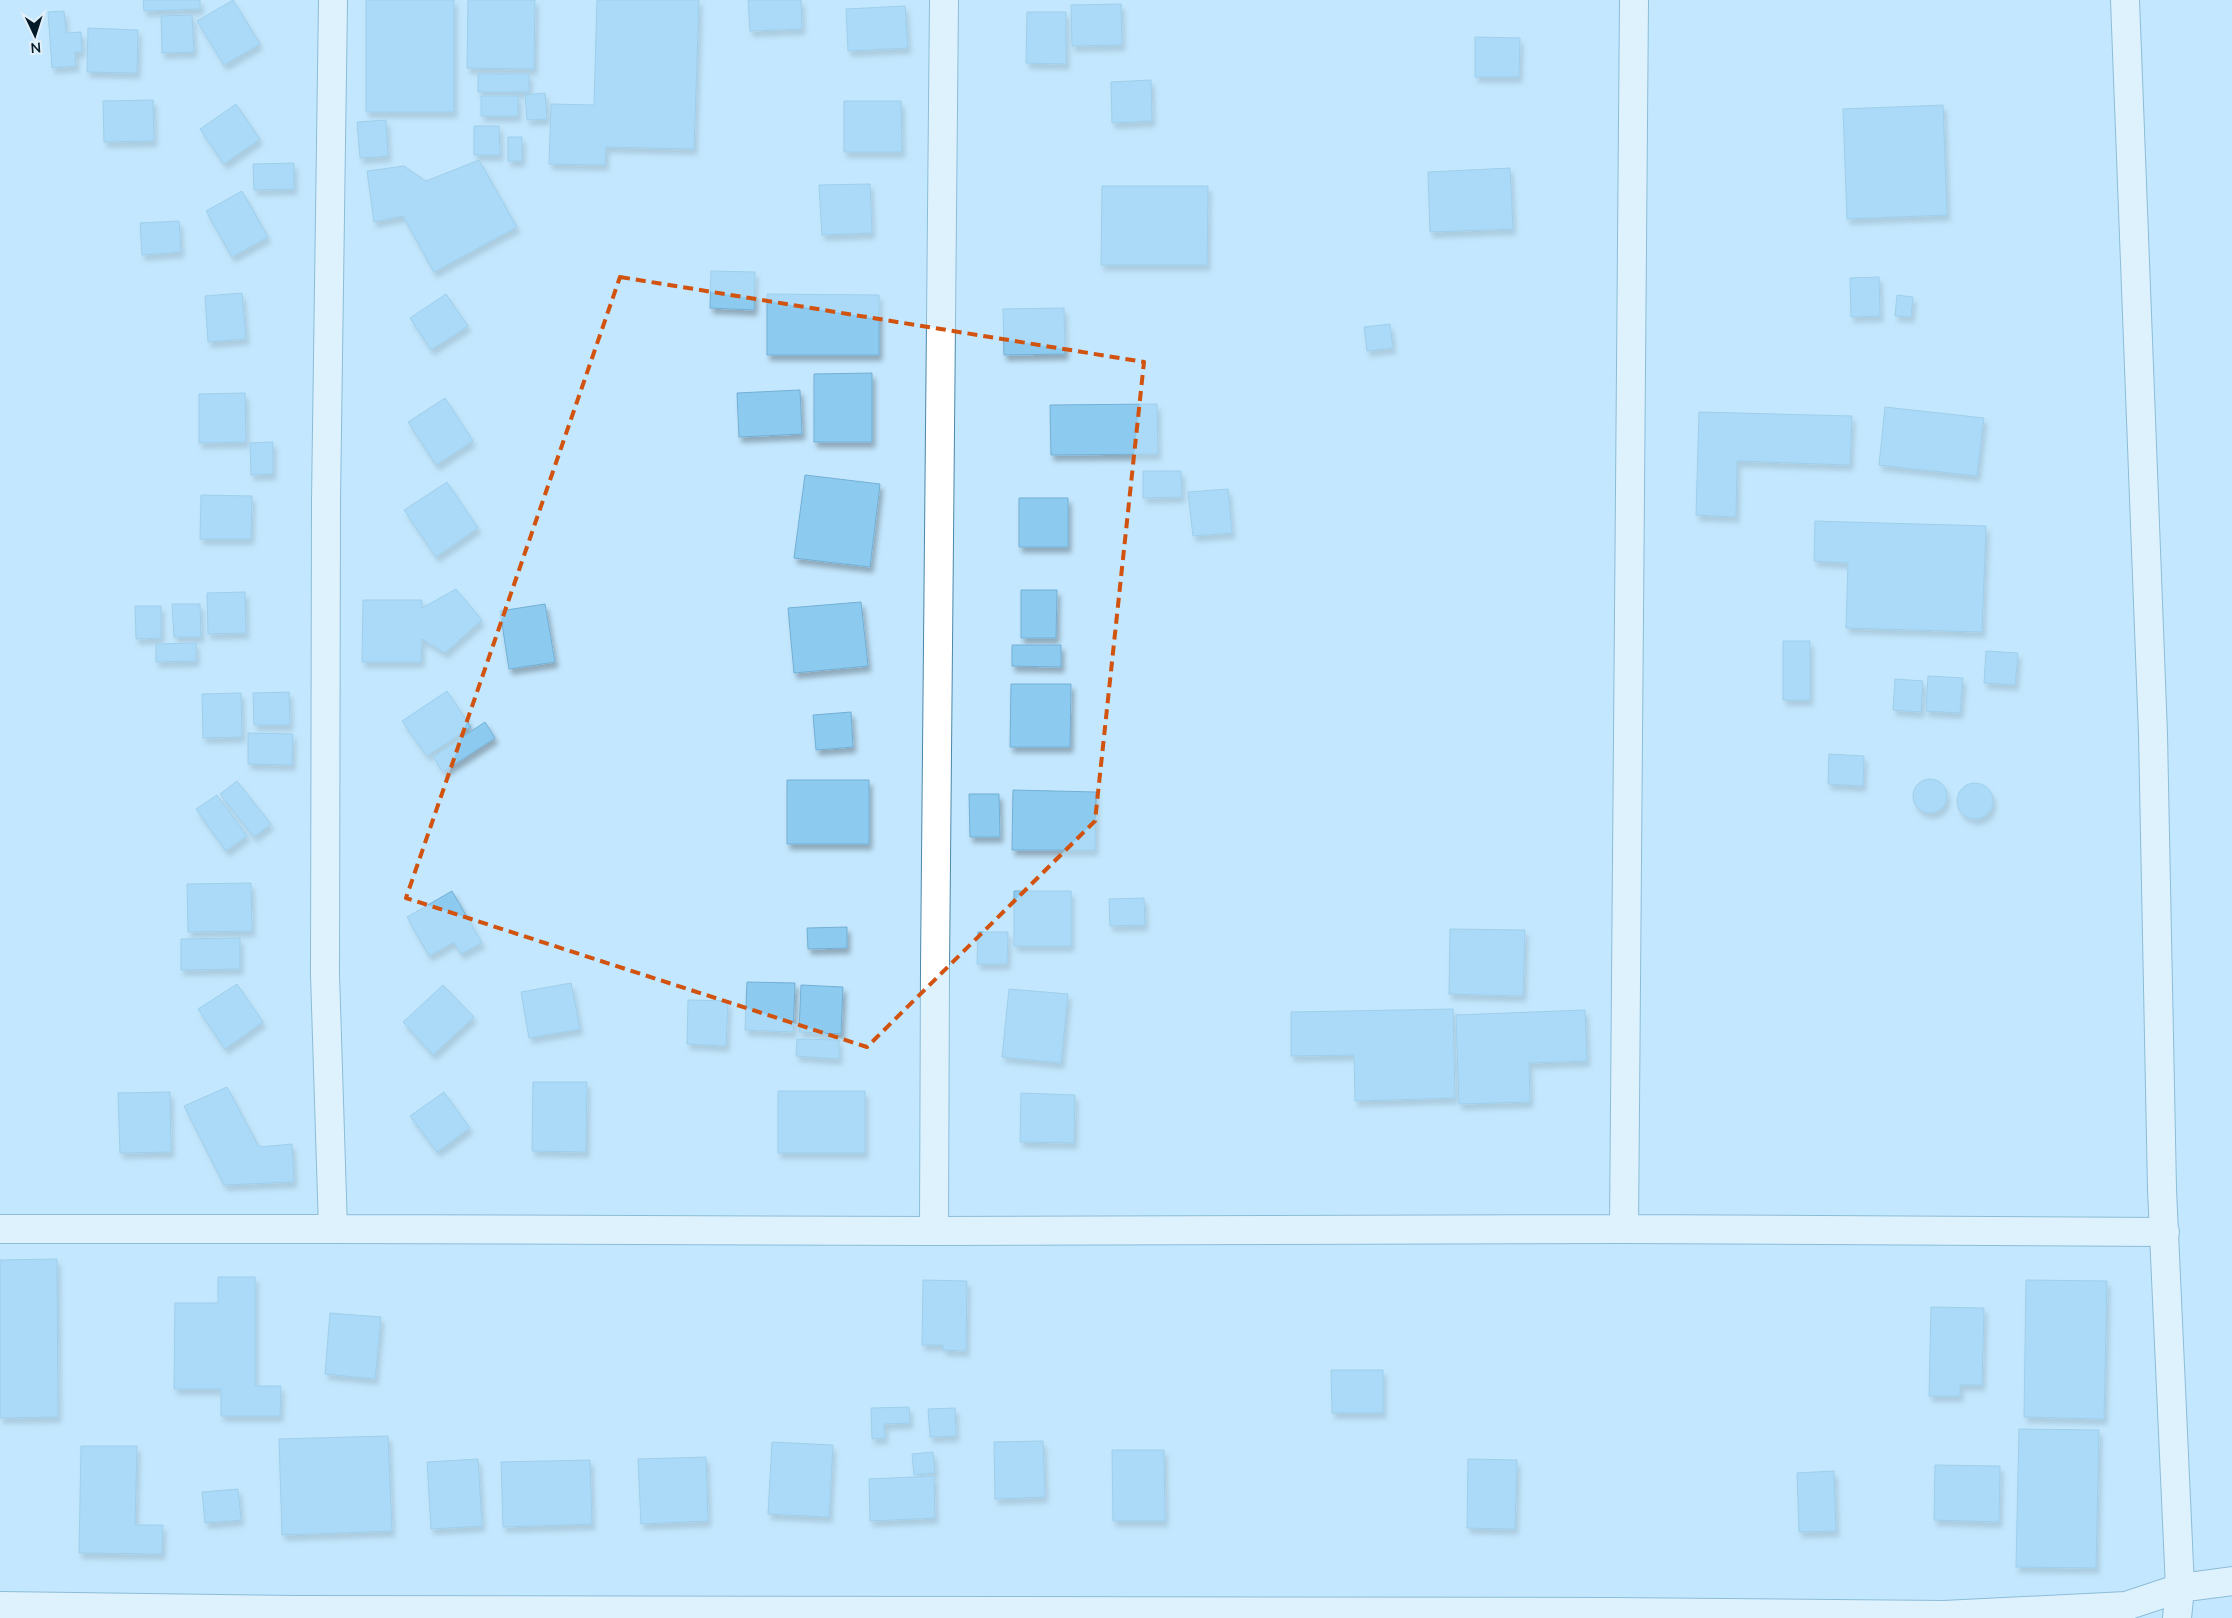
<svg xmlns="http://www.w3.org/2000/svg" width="2232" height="1618" font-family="Mulish,sans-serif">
	<defs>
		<filter id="shadow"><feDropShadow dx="3" dy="5.5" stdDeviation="2.5" flood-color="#0004"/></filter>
	</defs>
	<rect width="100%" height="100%" fill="#c3e7fe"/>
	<path fill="#8dcaf0" stroke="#73afd4" filter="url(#shadow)" d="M143,0H200V9L144,11Z
		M233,0L260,44L224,65L197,21Z
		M366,0H454V112H366Z
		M468,0H535L534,69L467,68Z
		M597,0H699L694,149L606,147L605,165L549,164L551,104L594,105Z
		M748,0H801L802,29L750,31Z
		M1121,4L1122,45L1072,46L1071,5Z
		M905,6L908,48L848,51L846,9Z
		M64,11L66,33L81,32L82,52H75L76,66L52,68L48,12Z
		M1027,12H1066V64L1026,63Z
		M192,15L194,52L162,53L161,16Z
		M88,28L138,30L137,73L87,72Z
		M1475,37L1520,38L1519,77H1475Z
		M478,74H529V92H478Z
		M1151,80L1152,121L1112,123L1111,82Z
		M545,93L547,119L527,120L525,95Z
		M481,96H518V116H481Z
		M153,100L154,141L104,142L103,101Z
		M844,101H901L902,152H844Z
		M236,104L260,139L224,164L200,129Z
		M1943,105L1947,215L1847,219L1843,109Z
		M386,120L388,156L360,158L357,122Z
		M474,126H499L500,155H474Z
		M508,137H522V161H508Z
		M479,160L517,227L434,272L403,216L374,222L367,171L404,166L426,181Z
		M294,163V189L254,190L253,164Z
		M1510,168L1513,229L1430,232L1428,172Z
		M870,184L872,233L822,235L819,185Z
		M1102,186H1208L1207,265H1101Z
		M242,191L268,237L232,257L206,211Z
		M179,221L181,252L142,255L140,223Z
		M711,271L755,272L754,310L710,308Z
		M1879,277L1880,316L1851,317L1850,278Z
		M242,293L246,339L208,342L205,296Z
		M446,294L468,326L431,350L410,318Z
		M767,294L879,295V355H767Z
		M1897,295L1913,297L1911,317L1895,316Z
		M1064,308L1065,354L1004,355L1003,309Z
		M1390,324L1393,348L1367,351L1364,327Z
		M872,373V442H814V374Z
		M800,390L802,434L739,437L737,393Z
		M245,393L246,442L199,443V394Z
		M445,398L473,441L436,465L408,422Z
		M1157,404L1158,454L1051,455L1050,405Z
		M1885,407L1984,418L1977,476L1879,465Z
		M1699,412L1852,416L1850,465L1737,461L1736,517L1696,515Z
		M273,442V474L251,475L250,443Z
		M1143,471H1181L1182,497L1143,498Z
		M805,475L880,484L870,567L794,558Z
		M447,482L478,528L436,557L404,510Z
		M1228,489L1232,533L1193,536L1188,492Z
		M201,495L252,496L251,539H200Z
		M1019,498H1068V547H1019Z
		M1815,521L1986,526L1982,632L1846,628L1848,563L1814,561Z
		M456,589L482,620L445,653L422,639L421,662H362L363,600H422V608Z
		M1021,590H1057L1056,638H1021Z
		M245,592L246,633L208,634L207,593Z
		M861,602L868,666L794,673L788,608Z
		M172,604H200L201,637H174Z
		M545,604L555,662L509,669L500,611Z
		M135,606H161V638L136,639Z
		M1783,641H1810V700H1783Z
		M196,643V661L156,662V644Z
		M1012,645H1061V667L1012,666Z
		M1986,651L2018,653L2015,685L1984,683Z
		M1928,676L1963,678L1960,713L1926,711Z
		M1895,679L1923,681L1921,712L1893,710Z
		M1011,684H1071L1070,747H1010Z
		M447,691L471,727L427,756L402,721Z
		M289,692L290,725H254L253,693Z
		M241,693L242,737L203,738L202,694Z
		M851,712L853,747L816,750L813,715Z
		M485,722L495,738L443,772L433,757Z
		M248,733L293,734L292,765L248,764Z
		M1829,754L1864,756L1863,786L1828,784Z
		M1913 796a17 17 0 1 1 34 0a17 17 0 1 1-34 0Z
		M787,780H869V844H787Z
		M237,781L271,824L254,837L220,794Z
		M1957 801a18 18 0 1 1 36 0a18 18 0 1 1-36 0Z
		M1013,790L1096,792L1095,850H1012Z
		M969,794H999L1000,837H970Z
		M217,795L247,836L226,851L196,809Z
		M251,883L252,931L188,932L187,884Z
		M452,891L482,943L461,954L454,942L429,956L407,917Z
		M1014,891H1071V946H1014Z
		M1144,898L1145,925L1110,926L1109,899Z
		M847,927V948L808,949L807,928Z
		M1450,929L1525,930L1523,996L1449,994Z
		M978,932H1008L1007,964H977Z
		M240,938V969L181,970V939Z
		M747,982L795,983L793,1032L745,1030Z
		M571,983L580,1029L529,1038L521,992Z
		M237,984L263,1022L225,1049L198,1009Z
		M443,985L474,1017L433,1055L403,1022Z
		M801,985L843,987L841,1034L799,1032Z
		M1009,989L1068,994L1061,1063L1002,1057Z
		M688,1000L728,1001L726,1046L687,1044Z
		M1453,1009L1455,1098L1355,1101L1354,1055L1291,1056V1012Z
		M1585,1010L1587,1061L1529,1063L1530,1102L1459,1104L1456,1015Z
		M797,1039L839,1040V1059L796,1056Z
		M533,1082H587L586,1152L532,1151Z
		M227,1087L259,1147L292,1144L294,1182L224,1185L184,1106Z
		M778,1091H865V1153H778Z
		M170,1092L171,1152L120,1153L118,1093Z
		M444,1092L470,1128L437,1152L410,1116Z
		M1021,1093L1075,1095L1074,1143L1020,1142Z
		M57,1259L58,1417L0,1418V1260Z
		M218,1277H255V1386H281L280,1416H221V1389H174L175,1303H218Z
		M923,1280L967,1281L966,1351L943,1350V1345H922Z
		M2026,1280L2107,1281L2104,1419L2024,1417Z
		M1931,1307L1984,1308L1982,1385H1960V1396H1929Z
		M330,1313L381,1317L375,1379L325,1374Z
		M1331,1370H1383V1413H1332Z
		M909,1407L910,1423L884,1424L885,1438L872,1439L871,1408Z
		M955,1408L956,1436L930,1437L928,1409Z
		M2019,1429L2099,1430L2096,1568L2016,1567Z
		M388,1436L392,1531L282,1535L279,1439Z
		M1043,1441L1045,1497L995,1499L994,1442Z
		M772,1442L833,1445L829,1517L768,1514Z
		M81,1446H137L135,1525H163L162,1554L79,1553Z
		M1112,1450H1164L1165,1521H1113Z
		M933,1452L935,1473L914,1475L912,1454Z
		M706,1457L708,1521L641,1524L638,1459Z
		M478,1459L482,1526L431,1529L427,1462Z
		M1468,1459L1517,1460L1515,1529L1467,1528Z
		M590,1460L592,1524L503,1527L501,1462Z
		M1935,1465L2000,1466L1999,1522L1934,1520Z
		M1834,1471L1836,1531L1799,1532L1797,1473Z
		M934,1476L935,1518L870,1521L869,1479Z
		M238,1489L241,1520L205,1523L202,1492Z"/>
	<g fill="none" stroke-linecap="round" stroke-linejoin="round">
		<defs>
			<path id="minor" d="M333,0L326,501L325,974L333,1229L934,1231L935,968L944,0
				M2125,0L2153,734L2162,1189L2180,1588L2177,1618
				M0,1229H333
				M1624,1229L1634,0
				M934,1231L1624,1229L2165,1232
				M0,1606L295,1610L1611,1612L1944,1615L2126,1606L2180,1588L2232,1581"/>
		</defs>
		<use href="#minor" stroke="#4c87aa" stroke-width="30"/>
		<use href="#minor" stroke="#fff" stroke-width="28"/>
	</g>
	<path d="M0 0H2232V1618H0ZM620,277L1144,362L1095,821L867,1047L406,898Z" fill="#c3e7fe" fill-opacity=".55" fill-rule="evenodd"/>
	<path fill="none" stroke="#d1530f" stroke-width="4" stroke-dasharray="10 6" stroke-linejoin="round" d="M620,277L1144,362L1095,821L867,1047L406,898Z"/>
	<g transform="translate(35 35) rotate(176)" stroke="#e4f0f8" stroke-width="4" paint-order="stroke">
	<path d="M0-4L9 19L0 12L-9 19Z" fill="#031b29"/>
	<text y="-8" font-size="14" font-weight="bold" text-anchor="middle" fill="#031b29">N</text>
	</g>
</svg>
